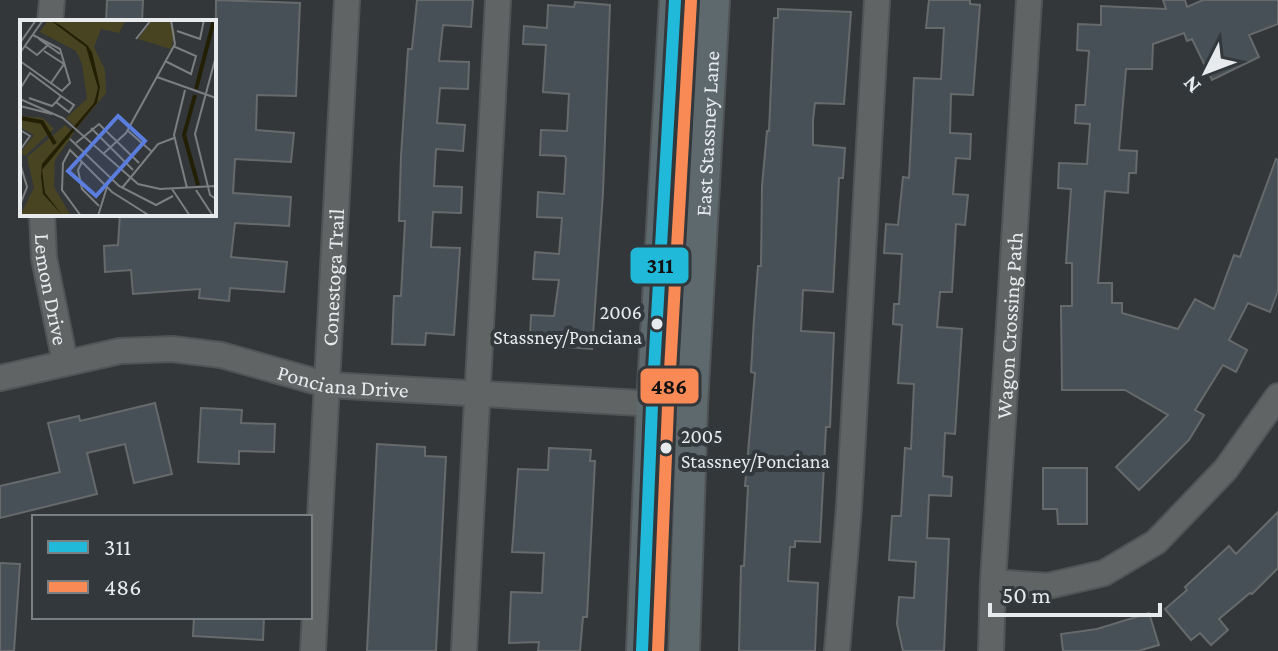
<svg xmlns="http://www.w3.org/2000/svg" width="1278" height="651" font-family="'Crimson Pro',serif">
	<rect width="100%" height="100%" fill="#343739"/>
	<path fill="#465056" stroke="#676a6b" stroke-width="2" d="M107,0H143L142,22H106Z
		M216,0L300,3L296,96L257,95L256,130L294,133L291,162L235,159L233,193L291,197L289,226L235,223L231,257L287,262L284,292L230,288L229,301L199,298L200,289L133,294L131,270L105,272L104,246L118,245L120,214H214Z
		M417,0H473L471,27L443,25L439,61L469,62L468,89L440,88L437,123L465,125L463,151L436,149L434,186L462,187L461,213L433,212L431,247L460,248L454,335L426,333L425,345L392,344L394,296H401L405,221H399L401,156L408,49H412Z
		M929,0H970V4L980,5L973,95L951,94L950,133L971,134L970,159L956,158L953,194L968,195L965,225L956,224L952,292H940L937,327L962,329L955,434L945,433L943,476L952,477L951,496L929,495L927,538L949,539L944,651H903L897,624L899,597L914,598L916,562L889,560L892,516H901L905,448L911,449L914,384L898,383L902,325L893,324L894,304H899L902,254L884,253L886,224L898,225L903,177L909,178L914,78L941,79L944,28H926Z
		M1163,0H1185L1187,7L1203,0H1278V24L1249,35L1259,57L1212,80L1192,39L1187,41L1184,33L1153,44L1152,69H1126L1119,150L1137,151L1136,173H1129L1128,193L1105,191L1098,283H1112V303H1122V313L1178,329L1195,299L1214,309L1234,255L1240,257L1276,159L1278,160V291L1270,312L1248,303L1229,340L1247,350L1236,372L1223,365L1195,410L1204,415L1189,440L1139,490L1116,467L1168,415L1125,390H1062L1061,306H1072V263H1066L1071,189L1058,188L1059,163L1087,164L1090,124L1075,123L1076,105H1085L1089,51L1077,50L1078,24L1101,25V6L1166,9Z
		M575,2L610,5L603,193L592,349L555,346L556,340L530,339L531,315L554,316L559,280L533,279L535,252L559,254L562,218L537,217L538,192L564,194L566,159L565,156L540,155L541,130L567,131L569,94L543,92L546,45L523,44L524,26L547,28L548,5L574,7Z
		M778,9L851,12L844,104L815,103L813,120V145L845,148L843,178H839L833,292L803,290L801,331L834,333L830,427H826L820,542L795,541V547H790L788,581L818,583L815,651H739L741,566H744L748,486H745L755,373L751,372L754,319L758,266H761L762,186L767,131H769L774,18H778Z
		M155,403L172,474L134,483L125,444L87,453L97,494L0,518V486L60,472L48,423L79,416L80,421Z
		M201,408L242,410L241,423L275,424L274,452L239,451V464L198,462Z
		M377,444L425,447V456L446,457L436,651H367Z
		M549,448L591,450L590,461H595L587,617H583L580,651H538L539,642L509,643L511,592L542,593L544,553L512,552L518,469L548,470Z
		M1043,468H1087V524H1058L1057,509H1043Z
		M1278,512V568L1252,594L1250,593L1219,619L1228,630L1211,645L1200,633L1191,640L1165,609L1187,590L1185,587L1229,546L1236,554Z
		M0,563L20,564L14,651H0Z
		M1149,613L1159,645L1138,651H1063L1061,634L1097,629Z
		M194,617H264L263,640L193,636Z"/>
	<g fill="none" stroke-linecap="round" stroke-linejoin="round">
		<defs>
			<g id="minor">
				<path d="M50,22L52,0"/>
				<path id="s1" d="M42,214L44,258L65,362"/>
				<path id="s2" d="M0,378L120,351L172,349L221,355L328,385L692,406"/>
				<path d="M993,582L1048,586L1104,573L1156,542L1226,469L1278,396"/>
				<path id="s3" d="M313,651L347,0"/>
				<path d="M464,651L498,0"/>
				<path d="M837,651L849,507L877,0"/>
				<path id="s4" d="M991,651L993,582L1029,0"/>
			</g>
			<g id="major">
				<path d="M642,651L652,405L675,0"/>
				<path id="s5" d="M684,651L692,406L714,0"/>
			</g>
		</defs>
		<use href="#minor" stroke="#515456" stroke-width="28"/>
		<use href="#major" stroke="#515456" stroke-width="34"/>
		<use href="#minor" stroke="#616465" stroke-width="24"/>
		<use href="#major" stroke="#5e696e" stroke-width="30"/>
		<defs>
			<path id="bus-1" d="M642,651L652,405L675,0"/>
			<path id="bus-2" d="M658,651L668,406L691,1"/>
		</defs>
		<use href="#bus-1" stroke="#32383b" stroke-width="18"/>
		<use href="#bus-2" stroke="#32383b" stroke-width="18"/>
		<use href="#bus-1" stroke="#20b9da" stroke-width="12"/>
		<use href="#bus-2" stroke="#f98a56" stroke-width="12"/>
	</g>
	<g fill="#e7ebed" stroke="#32383b" stroke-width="3">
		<circle cx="657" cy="324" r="7"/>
		<circle cx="666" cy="448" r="7"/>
	</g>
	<g text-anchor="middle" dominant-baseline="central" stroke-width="8" stroke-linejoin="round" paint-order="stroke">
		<g font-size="20" fill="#e7ebed" stroke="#32383b" text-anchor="end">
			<text x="642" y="312">2006<tspan x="642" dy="25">Stassney/Ponciana</tspan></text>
			<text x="681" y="436" text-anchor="start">2005<tspan x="681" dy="25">Stassney/Ponciana</tspan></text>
		</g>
		<g font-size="22" fill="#e7ebed" stroke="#32383b">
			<text stroke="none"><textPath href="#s5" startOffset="518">East Stassney Lane</textPath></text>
			<text stroke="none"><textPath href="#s3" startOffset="374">Conestoga Trail</textPath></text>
			<text stroke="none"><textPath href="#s1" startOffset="76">Lemon Drive</textPath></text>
			<text stroke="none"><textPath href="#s4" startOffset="326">Wagon Crossing Path</textPath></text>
			<text stroke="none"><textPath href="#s2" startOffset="350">Ponciana Drive</textPath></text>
		</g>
	</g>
	<g transform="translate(20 20)">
		<rect width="196" height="196" fill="#343739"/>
		<path d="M28,0H106L99,13L81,9L74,27L85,50L86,73L57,108L46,98L67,79L62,44L56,31L20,12ZM132,0H150L155,12L151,29L118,19ZM0,96L23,98L34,109L5,136L0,133L14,115L0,107ZM45,105L54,113L35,140L34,167L51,196H0L14,168L7,137Z" fill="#484422"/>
		<path d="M30,0L40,5L67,25L72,32L80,67L77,83L22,150L25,173L43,196L23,174L21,156L22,144L74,83L78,68L66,27Z" fill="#231f05"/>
		<path fill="none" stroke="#231f05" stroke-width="4" d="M176,69L194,0M175,75L164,115L178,165M0,98L22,102L35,124"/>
		<path fill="none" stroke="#7c7f81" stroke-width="2" d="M157,11L180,19L184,0M19,19L40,34M116,19L131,0M0,23L16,0M5,26L17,35L28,25M24,31L44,44L31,63M0,33L23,0M196,36L175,114L190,175L196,179M0,41L42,71L50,63L40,29L13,15M145,41L171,54L176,36L153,26M137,57L196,78M0,69L10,53L41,76L54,85L49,92L36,82L41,76M165,70L154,115L167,168M9,78L32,86L36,82M0,79L43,98L118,164L140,169L196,166M0,86L32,94M71,108L113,150M0,110L10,116L0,130M107,110L131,131M50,119L99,166L136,185L153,176M56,123L79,104L119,143M83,134L106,113L155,24L151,0M62,142L58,150L62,169L79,186M0,143L7,167L0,185M102,168L138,124L154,118M152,169L170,196M176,170L193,196M61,196L42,170L43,143L50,130L92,172L130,196M78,196L87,167"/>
		<path fill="#5a7dde" fill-opacity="0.15" stroke="#5a7dde" stroke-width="4" d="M98,96L125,121L76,176L48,151Z"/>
		<rect width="196" height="196" fill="none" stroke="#e7ebed" stroke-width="4"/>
	</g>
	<g stroke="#32383b" stroke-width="3">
		<rect x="629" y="246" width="61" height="39" rx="8" fill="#20b9da"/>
		<rect x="639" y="367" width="61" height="38" rx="8" fill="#f98a56"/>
	</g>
	<g font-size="22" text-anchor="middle" font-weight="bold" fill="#111">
		<text x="660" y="273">311</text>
		<text x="669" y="394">486</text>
	</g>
	<rect x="32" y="515" width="280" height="104" fill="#32383b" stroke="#7a8082" stroke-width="2"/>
	<rect x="48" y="541" width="40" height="12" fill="#20b9da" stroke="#7a8082" stroke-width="2"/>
	<text x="104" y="555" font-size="24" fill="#e7ebed">311</text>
	<rect x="48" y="581" width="40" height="12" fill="#f98a56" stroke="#7a8082" stroke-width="2"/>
	<text x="104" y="595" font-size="24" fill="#e7ebed">486</text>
	<g transform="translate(1206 72) rotate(228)" stroke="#32383b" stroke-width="6" paint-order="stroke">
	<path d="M0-6L14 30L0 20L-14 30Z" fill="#e7ebed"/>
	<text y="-12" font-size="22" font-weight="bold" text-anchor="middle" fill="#e7ebed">N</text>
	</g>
	<path d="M990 603v12h170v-12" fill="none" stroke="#e7ebed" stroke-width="4"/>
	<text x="1002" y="603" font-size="24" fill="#e7ebed" stroke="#32383b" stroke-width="6" paint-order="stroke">50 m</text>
</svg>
